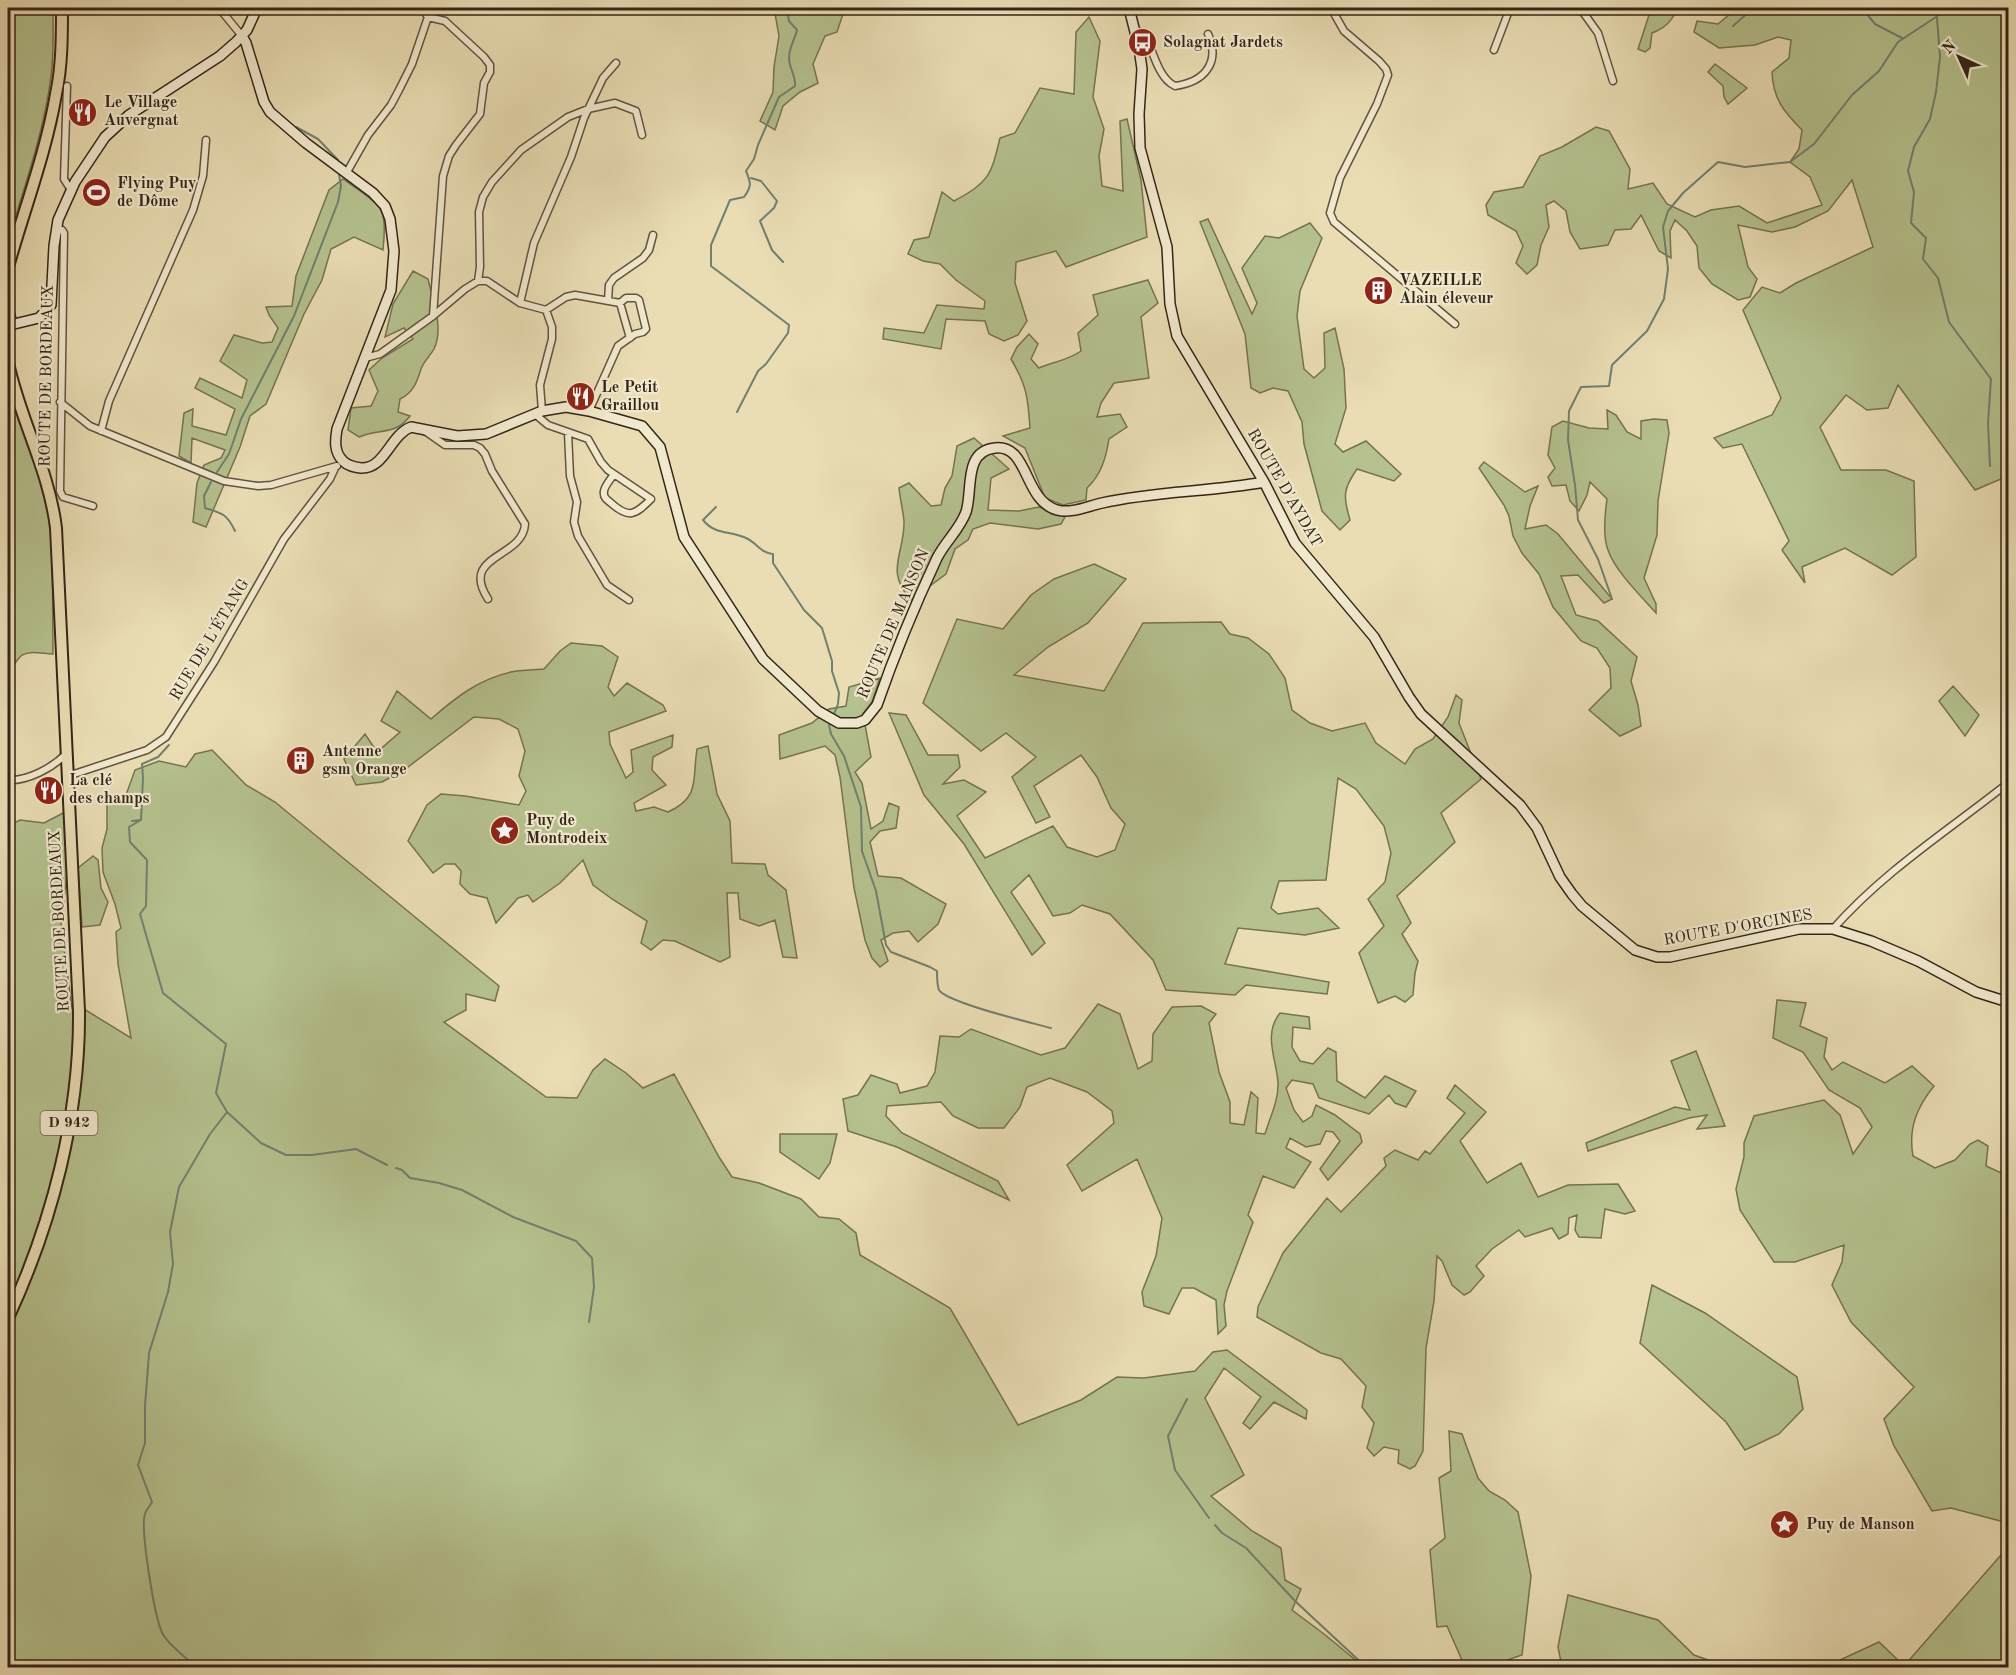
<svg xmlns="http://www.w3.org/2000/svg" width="2016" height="1675" font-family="'Old Standard TT',serif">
	<rect width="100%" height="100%" fill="#eaddb4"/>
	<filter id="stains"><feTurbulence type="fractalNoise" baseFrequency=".00333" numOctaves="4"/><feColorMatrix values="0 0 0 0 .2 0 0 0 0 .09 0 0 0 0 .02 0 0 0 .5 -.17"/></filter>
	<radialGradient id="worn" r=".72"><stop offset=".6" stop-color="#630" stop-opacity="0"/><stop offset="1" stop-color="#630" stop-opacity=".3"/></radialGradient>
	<path fill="#b5c18e" stroke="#747352" stroke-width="1.5" d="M8,8H53C53,30 54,54 51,76C44,132 24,188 8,241Z
		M774,8H845L837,32L825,36L813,64L818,83L800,92L783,106L775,130L760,121L773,92L774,67L779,36Z
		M1655,8H1677C1673,21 1665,28 1652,33L1650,48L1645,52L1638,49L1650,12Z
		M1729,8H1874L1879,12H1895L1898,8H2008V476L1975,490L1898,385L1888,408L1867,410L1846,395L1820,427L1841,470H1886L1914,481L1916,557L1892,575L1845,548L1802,567L1805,583L1782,550L1789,541L1742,444L1723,448L1714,438L1772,415L1781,398L1743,310L1762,287L1780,293L1796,283L1873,247L1852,180L1828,211L1795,227L1772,232L1738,225L1748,267L1757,279L1750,297L1738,300L1712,284L1699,268L1697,246L1687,231L1675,220L1670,231L1671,258L1659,251L1641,215L1631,229L1615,230L1608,245L1580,249L1570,232L1566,211L1554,201L1546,205L1549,227L1541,245L1537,265L1527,274L1516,263L1523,246L1516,231L1488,215L1486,205L1494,192L1523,187L1540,156L1562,147L1596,127L1609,131L1630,169L1628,189L1653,183L1667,204L1695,217L1711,210L1739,206L1767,223L1822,205L1810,177L1790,162L1799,149L1802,130C1784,112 1773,99 1772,72L1789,58L1791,40L1778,37L1755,45L1719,48L1694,32L1697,21L1718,24L1730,14Z
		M1089,17L1100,41L1093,97L1104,129L1099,156L1102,186L1123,191L1120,121L1127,119L1141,180L1147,237L1066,267L1056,251L1016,262L1015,283L1027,321L1018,335L1004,341L989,334L985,321L946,319L941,349L883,339L884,328L924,333L937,305L984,309L985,301L956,280L940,264L923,261L908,254L914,240L929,237L942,192L954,201C989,182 991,176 1000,138L1015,133L1040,88L1074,94L1076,32Z
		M1715,64L1747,88L1728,104L1724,97L1723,86L1708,72Z
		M343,179C353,186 376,200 381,210C386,221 384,238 383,250L354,237L331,249L322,280L304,314L266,404L250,416L240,447L206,527L193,522L197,483L204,465L221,458L225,450L192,438L191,463L179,456L184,413L193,409L192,426L226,435L235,409L195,388L200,378L242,398L247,380L220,361L234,335L262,343L272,342L278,328L269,315L266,307L292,306L296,276L329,190Z
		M1208,219L1252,314L1257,303L1242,268L1265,236L1279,238L1310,223L1322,238L1300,291L1297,316L1304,369L1314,378L1325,368L1324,333L1335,328L1344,369L1346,408L1335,444L1343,452L1366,441L1401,474L1394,481L1357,469C1343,489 1343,496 1350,520L1340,530L1322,511L1304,444L1302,422L1288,391L1273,388L1260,393L1251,388L1245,334L1200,222Z
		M413,271L428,279C433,300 444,328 434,349C430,356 424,361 421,369C417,382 413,393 400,399L398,412L410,416C395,436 380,428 359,437L348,430L351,408L371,406L378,391L369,370L382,358L413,339L404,328L385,337L393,304Z
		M1148,280L1158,303L1141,317L1149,378L1114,383L1101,403L1097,417L1120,414L1127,427L1109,439C1106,458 1101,475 1087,488L1086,500L1063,505L1045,498L1025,448L1003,436L1030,428C1028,398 1027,386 1011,359L1017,347L1029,334L1038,344L1031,359L1039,368C1053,362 1069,360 1081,351L1078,333L1098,315L1093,295Z
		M8,382L42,479L52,520L53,654C24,652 21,648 8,677Z
		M1607,410L1616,415L1627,432L1641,439V421L1654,419L1667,420L1669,433L1658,501L1657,535L1644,578L1656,604V613C1641,596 1615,571 1608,550C1603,537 1605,513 1607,499L1590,482L1587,495L1579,511L1570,501L1566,485L1552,486L1548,477L1555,468L1548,455L1552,427L1563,421L1589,428L1608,429Z
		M974,438L1009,469L991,478L988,510L1019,511L1039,507L1065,517L1061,524L1038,529L990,523L973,529L968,540L955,549L946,574L911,600C884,571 905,553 904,521C903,510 900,499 899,488L909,483L931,506L941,505L945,488L952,476L957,446Z
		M1484,462L1525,492L1538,486L1530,506L1525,529L1546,525L1558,534L1612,599L1604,603L1578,575L1561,576L1576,615L1598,621L1637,657L1631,681L1638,705L1641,726L1620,736L1589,710L1611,688L1610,668L1597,648L1581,641L1553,607L1539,574L1522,553L1513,536L1509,516L1504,505L1479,468Z
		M1094,564L1126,579L1088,623L1048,647L1014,675L1104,691L1143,623L1221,622L1230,634L1248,638L1269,654L1285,678L1292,710L1310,723L1332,731L1365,723L1376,743L1405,764L1415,749L1433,739L1448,717L1456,695L1462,700L1459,723L1481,779L1441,813L1455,842L1397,896L1411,923L1402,934L1418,961L1415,973L1413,995L1405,1002L1395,996L1378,1003L1359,953L1384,926L1368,899L1385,882L1391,853L1384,826L1356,789L1338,778L1326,880L1279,881L1271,908L1278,914L1318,908L1339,928L1305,935L1238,928L1225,964L1329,982L1327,994L1246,985L1235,995L1166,990L1153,960L1110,914L1082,905L1070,913L1053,916L1029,875L1011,892L1045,943L1032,955L964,844L924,795L889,713L906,715L928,755H958L960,767L943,784L964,780L986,792L957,816L985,858L1053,826L1067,847L1097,857L1115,850L1125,824L1111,808L1097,777L1081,755L1034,786L1050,817L1036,823L1012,777L1036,757L1006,733L981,751L923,703L957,619L1003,629L1031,595L1054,579Z
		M571,643L602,646L618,657L608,687L614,696L627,683L663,705L666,711L609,732L610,744L626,778L633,772L631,750L673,735L672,747L653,757L652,770L666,785L634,803L636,811L654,807L668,812C701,797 692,779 697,749L708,746L717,794L730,821L732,863L765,864L768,875L786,890L797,958L783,957L775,920L759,926L740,919L738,893H727L730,957L720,962L675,941L663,940L651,950L641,943L647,921L612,899L593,885L583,860L560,883L533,902L528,895L518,898L496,923L487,898L470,894L460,884L461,871L455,864H445L433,873L408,841L427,805L441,794L465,796L519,805L526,791L519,776L525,751L518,729L499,719L474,717L404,770L382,782L356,785L344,759L365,734L377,752L400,732L381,721L397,691L431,719C455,698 479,679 511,672C521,670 533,670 544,669L560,651Z
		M880,678L872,702L863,714L871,757L855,772L862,783L871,829L883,821L889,803L899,807L896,828L880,831L870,842L878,876L901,878L946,904L938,924L918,942L909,931L893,933L881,940L888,961L880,967L872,958L865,940L854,888L840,777L835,755L825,746L780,759L779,735L812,723L829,709L846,706L849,687Z
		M1953,686L1979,715L1965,736L1939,701Z
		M212,750L246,785L275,802L499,986L495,1001L466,994V1010L444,1022L546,1097L577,1098L593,1070L605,1059L626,1073L643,1088L674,1074L719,1157L732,1177L759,1183L801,1199L819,1217L839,1219L856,1233L860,1255L950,1308L1018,1425L1081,1400L1117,1377L1144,1378L1195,1371L1213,1352L1227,1350L1307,1410L1306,1419L1274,1402L1250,1429L1243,1423L1261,1397L1224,1368L1205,1398L1244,1475L1211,1496L1252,1531L1281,1548L1285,1580L1301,1589L1292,1610L1324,1634L1364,1667H8V826L20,820L44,823L65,812L67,873L61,926L72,1008L84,1009L131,1038L118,964L116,932L121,928L115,904L103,872L102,848L107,829V802L126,795L135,770L159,761L186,767L195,754Z
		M93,856L98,860L101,888L108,902L100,925L82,927L78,868Z
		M1777,1000L1806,1003L1800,1026L1827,1038L1824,1057L1832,1070L1843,1062L1885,1083L1912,1066L1934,1086C1917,1107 1908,1128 1913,1156L1935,1168L1955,1160L1970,1144L1978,1140L1988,1146L1986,1166L2008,1176V1523L1951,1508L1932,1511L1894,1446L1884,1419L1914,1387L1851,1322L1832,1285L1842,1262L1844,1245L1795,1262H1774L1740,1210L1736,1189L1744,1157V1143L1754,1116L1824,1100L1840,1115L1853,1154L1872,1127L1860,1108L1829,1090L1803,1052L1773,1038Z
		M1098,1004L1120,1014L1138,1069L1152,1061L1153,1034L1172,1007L1201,1006L1216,1014L1209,1023L1219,1072L1230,1102V1123L1244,1125L1251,1092L1258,1098L1256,1133L1265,1134C1270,1117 1279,1100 1278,1082C1276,1058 1263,1034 1280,1013L1309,1017L1310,1029L1293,1027L1292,1047L1300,1061L1313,1064L1328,1048L1336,1052L1337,1081L1365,1098L1385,1076L1416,1091L1406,1107L1395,1103L1389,1095L1369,1114L1319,1098L1313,1084L1292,1080L1286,1088L1294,1110L1303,1122L1312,1116L1316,1105L1335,1115L1360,1134L1362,1142L1328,1180L1320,1169L1340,1141L1333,1132L1326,1131L1320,1144L1306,1147L1290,1138L1286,1148L1311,1162L1294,1188L1263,1176L1248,1215L1253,1222L1227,1291L1224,1305L1226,1326L1218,1334L1216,1300L1194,1288H1182L1169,1314L1144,1306L1142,1292L1156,1256L1162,1218L1137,1159L1082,1191L1067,1165L1114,1123L1112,1111L1087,1092L1050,1078L1027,1087L1020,1107L1004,1128H978L953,1116L941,1102L887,1106L886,1116L902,1133L998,1181L1009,1200L897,1147L848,1131L843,1099L858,1095L871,1075L897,1084L900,1093L927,1086L935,1072L940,1036L959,1037L971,1029L1041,1055L1065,1048Z
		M1696,1051L1725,1126L1697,1129L1707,1115L1689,1118L1588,1151L1586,1143L1675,1107L1690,1110L1671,1061Z
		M1455,1085L1486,1112L1460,1141L1487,1183L1521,1163L1538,1197L1568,1185L1618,1184L1635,1211L1625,1214L1605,1209L1601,1238L1579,1237L1575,1230L1577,1215L1569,1218L1568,1234L1559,1239L1552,1228L1525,1237L1519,1230L1492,1249L1476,1266L1484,1276L1470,1292L1464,1295L1452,1285L1442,1261L1437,1256L1434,1301L1426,1348L1423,1451L1415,1466L1410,1469L1398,1463L1399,1450L1384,1447L1374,1456L1367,1448L1374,1423L1362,1407L1366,1386L1341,1359L1321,1353L1257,1317L1258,1307L1283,1253L1327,1198L1341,1212L1386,1166L1384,1158L1395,1150L1418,1160L1425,1151L1430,1154L1465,1113L1447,1098Z
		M780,1134H837L830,1163L819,1179L780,1152Z
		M1652,1285L1705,1313L1797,1377L1803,1409L1779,1434L1745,1450L1726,1422L1640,1343Z
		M1449,1431L1462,1434L1478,1478L1489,1491L1505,1500L1518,1512L1531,1576L1522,1655L1487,1667H1465L1447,1626L1437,1627L1430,1550L1445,1538L1439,1478L1451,1471Z
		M2008,1547V1667H1830L1829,1665L1879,1642L1904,1666Z
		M1568,1595L1658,1620L1694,1655L1728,1667H1562L1558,1647Z"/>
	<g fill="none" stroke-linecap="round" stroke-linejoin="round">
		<path stroke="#70806f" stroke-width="2" d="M1860,8H1862L1875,24L1902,38
			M1937,18L1940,57L1936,92L1930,119L1914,147L1908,171L1914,192L1911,223L1926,238L1923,259L1938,278L1949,322L1991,379L1988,423L1990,466
			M1733,26L1753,8
			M296,127L318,139L338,160
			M751,178L761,181L777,201L774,208L760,221L772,250L783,262
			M737,412L758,371L766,364L788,333L789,325L711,266V245L730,200L744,197C752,186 751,183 746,171L754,159L758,145L779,97L795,86C796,76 789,68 789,58C789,48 795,39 797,30L789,21L788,15L794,8
			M217,472L229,454L241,419L294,316L338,202L341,186L339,174
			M211,482L204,496L205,508C222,513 227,514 235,531
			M716,507L703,520C716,536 731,530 748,539C757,544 763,554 773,554V563L804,610L822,628L832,661V671L839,693L838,704L834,714
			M1612,599L1598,559L1578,520L1575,485L1568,440L1569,411L1581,387L1609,386L1612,365L1647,331L1664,299L1668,269L1663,227L1668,211L1683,193L1718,162L1745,167L1790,162L1814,144L1852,95L1879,71L1898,42L1936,17L1947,8
			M829,725L831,734L844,756L861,807L862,851L876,891L886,945L891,952L930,967L937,971C937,976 937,985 939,990C947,1003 1033,1023 1051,1028
			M141,820L129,827L130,842L147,860L146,906L140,914L163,993L226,1044L216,1093L227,1112L261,1143L286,1155H312L356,1149L387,1165
			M132,821L141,820L143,778L142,764L158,757L169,745
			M396,1168L402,1170L410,1178L439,1183L462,1190L513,1217L576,1241L592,1258L594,1287L589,1322
			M1187,1399L1168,1436L1175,1470L1209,1518
			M1215,1525L1222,1533L1246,1548L1295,1601L1367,1668
			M197,1668C187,1658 172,1648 164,1636C155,1624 140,1528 145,1514C146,1510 150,1506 152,1502L138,1465L145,1443V1406L149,1353L168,1292L173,1264L170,1232L179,1187L210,1134L227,1112"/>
		<defs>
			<path id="street" d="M219,8L242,36
				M1331,8L1344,31L1379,61L1386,69L1388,75L1377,104L1340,178L1330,213L1334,222L1455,324
				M1580,8L1598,33L1613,81
				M137,10L139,8
				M428,17L445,21L484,57L490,65V72L484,83L480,114L456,145L449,156L443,176L433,316
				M1135,31L1140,32L1146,36C1153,52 1159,79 1175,86C1204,82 1221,63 1208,34
				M1494,50L1510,8
				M67,86L64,179L71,190
				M347,172L368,135L391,105L399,90L412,64L428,17L422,8
				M56,229L62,230L64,233L60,491L63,497L93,506
				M478,281L480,267L479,212L483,197L492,182L521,150L568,117L588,109L615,103L636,111L642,135
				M608,301L609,285L614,278L643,258L649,250L653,235
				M520,303L534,243L571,157L584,118L603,78L616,63
				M365,358L380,354L433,316L465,289L478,281H487L520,303L546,310
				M60,402L90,426L224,481L258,486L271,485L337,466
				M542,411L540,385L552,339V327L546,310L566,297L575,295L620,303L630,338
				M589,411L618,346L635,334L643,332L646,329L639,300L636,298H626L620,303
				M536,415L548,425L588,439L601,462L608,470L651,499C635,515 629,519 611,503C606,499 603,497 604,491C605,485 611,479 614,474
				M101,431L109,401L193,210L203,176L206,140
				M425,431L445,445H474L480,448L485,454L492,471L525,524C523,559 459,554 488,599
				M568,433L570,476L577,502L574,522L578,536L607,585L629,600
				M68,776L147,750L166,737L214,662L284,539L330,479L335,468
				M8,780C28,781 52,768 66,754
				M1833,929C1884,871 1949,830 2008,783"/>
			<path id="secondary" d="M1129,8L1139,48L1142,69L1139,114L1140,148L1167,247L1170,304L1177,336L1264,482L1295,543L1374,637L1409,697L1421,714L1520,805L1537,828L1560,877L1572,894L1582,906L1635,950L1657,957H1670L1799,929H1833L1871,941L1918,961L1976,992L2008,1002
				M242,36L246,43L264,102L270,112L306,143L373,193L385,206L390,219L394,251L391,290L337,429C335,441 334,452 343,461C348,466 354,467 361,468C385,469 390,435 411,427L457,436L486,434L542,411L566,407L589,411L642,426L660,447L684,537L763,659L818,711L839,723H857L865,720L877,705C894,656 915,605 937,558C945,542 960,529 966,512C973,491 963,451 995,448C1029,444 1023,500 1057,510C1071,514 1088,506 1102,503C1155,491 1210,492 1264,482
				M10,325L39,318L51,305L54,246L58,220L75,182L105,137L129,115L220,56L236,42L247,30L257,8"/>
			<path id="primary" d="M8,267C24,210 46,153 56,94C62,66 62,36 62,8
				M8,312L10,320L8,331
				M8,363C20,419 49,470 56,528L79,1011C80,1116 52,1223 8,1318"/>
		</defs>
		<use href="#street" stroke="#62533e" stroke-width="9"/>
		<use href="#secondary" stroke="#342517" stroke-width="12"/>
		<use href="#primary" stroke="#342517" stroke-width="14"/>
		<use href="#street" stroke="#f1e9ce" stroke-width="6"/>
		<use href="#secondary" stroke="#f1e9ce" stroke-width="9"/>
		<use href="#primary" stroke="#eaddb4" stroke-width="10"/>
	</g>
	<defs>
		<symbol id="bus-disc" viewBox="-11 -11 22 22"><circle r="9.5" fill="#8f2418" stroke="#f1e9ce"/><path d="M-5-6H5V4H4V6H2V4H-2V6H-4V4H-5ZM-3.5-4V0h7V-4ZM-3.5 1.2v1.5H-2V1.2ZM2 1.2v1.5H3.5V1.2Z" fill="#fff"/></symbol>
		<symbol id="restaurant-disc" viewBox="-11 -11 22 22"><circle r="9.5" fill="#8f2418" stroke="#f1e9ce"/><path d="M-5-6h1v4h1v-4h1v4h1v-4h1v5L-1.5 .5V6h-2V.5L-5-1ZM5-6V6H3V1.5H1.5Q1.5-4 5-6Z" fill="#fff"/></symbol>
		<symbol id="stadium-disc" viewBox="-11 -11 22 22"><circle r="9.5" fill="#8f2418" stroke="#f1e9ce"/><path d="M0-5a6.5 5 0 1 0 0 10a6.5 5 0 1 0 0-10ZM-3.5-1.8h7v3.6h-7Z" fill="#fff"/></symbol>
		<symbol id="building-disc" viewBox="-11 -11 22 22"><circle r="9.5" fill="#8f2418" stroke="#f1e9ce"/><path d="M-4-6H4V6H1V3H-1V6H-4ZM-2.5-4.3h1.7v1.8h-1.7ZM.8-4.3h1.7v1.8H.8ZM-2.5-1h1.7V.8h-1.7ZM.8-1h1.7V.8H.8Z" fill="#fff"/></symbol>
		<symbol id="sight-disc" viewBox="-11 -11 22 22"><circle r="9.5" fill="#8f2418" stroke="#f1e9ce"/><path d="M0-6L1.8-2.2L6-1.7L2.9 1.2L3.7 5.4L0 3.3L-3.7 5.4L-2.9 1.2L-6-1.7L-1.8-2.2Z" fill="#fff"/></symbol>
	</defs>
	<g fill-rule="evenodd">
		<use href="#bus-disc" x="1126" y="26" width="33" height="33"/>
		<use href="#restaurant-disc" x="66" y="96" width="33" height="33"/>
		<use href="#stadium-disc" x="80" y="176" width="33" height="33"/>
		<use href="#building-disc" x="1362" y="274" width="33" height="33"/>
		<use href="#restaurant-disc" x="564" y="380" width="33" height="33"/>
		<use href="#building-disc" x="284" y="744" width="33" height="33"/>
		<use href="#restaurant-disc" x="32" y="774" width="33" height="33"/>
		<use href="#sight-disc" x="488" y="814" width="33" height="33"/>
		<use href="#sight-disc" x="1768" y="1508" width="33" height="33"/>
	</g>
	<g text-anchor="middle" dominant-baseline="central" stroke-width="4.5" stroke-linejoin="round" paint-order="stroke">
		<rect fill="#f1e9ce" stroke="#6d604e" stroke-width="1.5" x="40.5" y="1111" width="57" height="24" rx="4.5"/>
		<g font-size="15" font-weight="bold" fill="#342517">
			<text x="69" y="1123">D 942</text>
		</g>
		<g font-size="16" font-weight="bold" fill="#342517" stroke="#f1e9ce" text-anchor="start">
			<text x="1163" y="43">Solagnat Jardets</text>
			<text x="104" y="103">Le Village<tspan x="104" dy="18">Auvergnat</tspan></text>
			<text x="117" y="184">Flying Puy<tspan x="117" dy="18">de Dôme</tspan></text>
			<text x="1399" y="281">VAZEILLE<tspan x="1399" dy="18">Alain éleveur</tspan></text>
			<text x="601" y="388">Le Petit<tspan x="601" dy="18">Graillou</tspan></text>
			<text x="322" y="752">Antenne<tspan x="322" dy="18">gsm Orange</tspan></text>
			<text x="69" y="781">La clé<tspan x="69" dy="18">des champs</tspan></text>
			<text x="526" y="821">Puy de<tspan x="526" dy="18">Montrodeix</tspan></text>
			<text x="1806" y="1525">Puy de Manson</text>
		</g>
		<g font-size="16" fill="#342517" stroke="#f1e9ce">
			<text transform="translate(47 376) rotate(-89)">ROUTE DE BORDEAUX</text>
			<text transform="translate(1284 488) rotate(60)">ROUTE D'AYDAT</text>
			<text transform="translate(894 624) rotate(-67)">ROUTE DE MANSON</text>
			<text transform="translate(210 640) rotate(-59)">RUE DE L'ÉTANG</text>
			<text transform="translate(60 921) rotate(-93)">ROUTE DE BORDEAUX</text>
			<text transform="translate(1738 928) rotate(-10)">ROUTE D'ORCINES</text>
		</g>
	</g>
	<rect width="2016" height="1675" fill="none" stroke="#eaddb4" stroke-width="30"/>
	<rect x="9" y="9" width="1998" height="1657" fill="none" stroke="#342517" stroke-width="3"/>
	<rect x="15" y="15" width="1986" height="1645" fill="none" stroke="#342517" stroke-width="1.5"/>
	<g transform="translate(1959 57) rotate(315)" stroke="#f1e9ce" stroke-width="4.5" paint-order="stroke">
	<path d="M0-4.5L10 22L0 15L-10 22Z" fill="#342517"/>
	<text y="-9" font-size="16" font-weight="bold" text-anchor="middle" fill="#342517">N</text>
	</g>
	<rect width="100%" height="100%" filter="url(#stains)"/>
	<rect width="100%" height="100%" fill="url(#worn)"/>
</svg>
